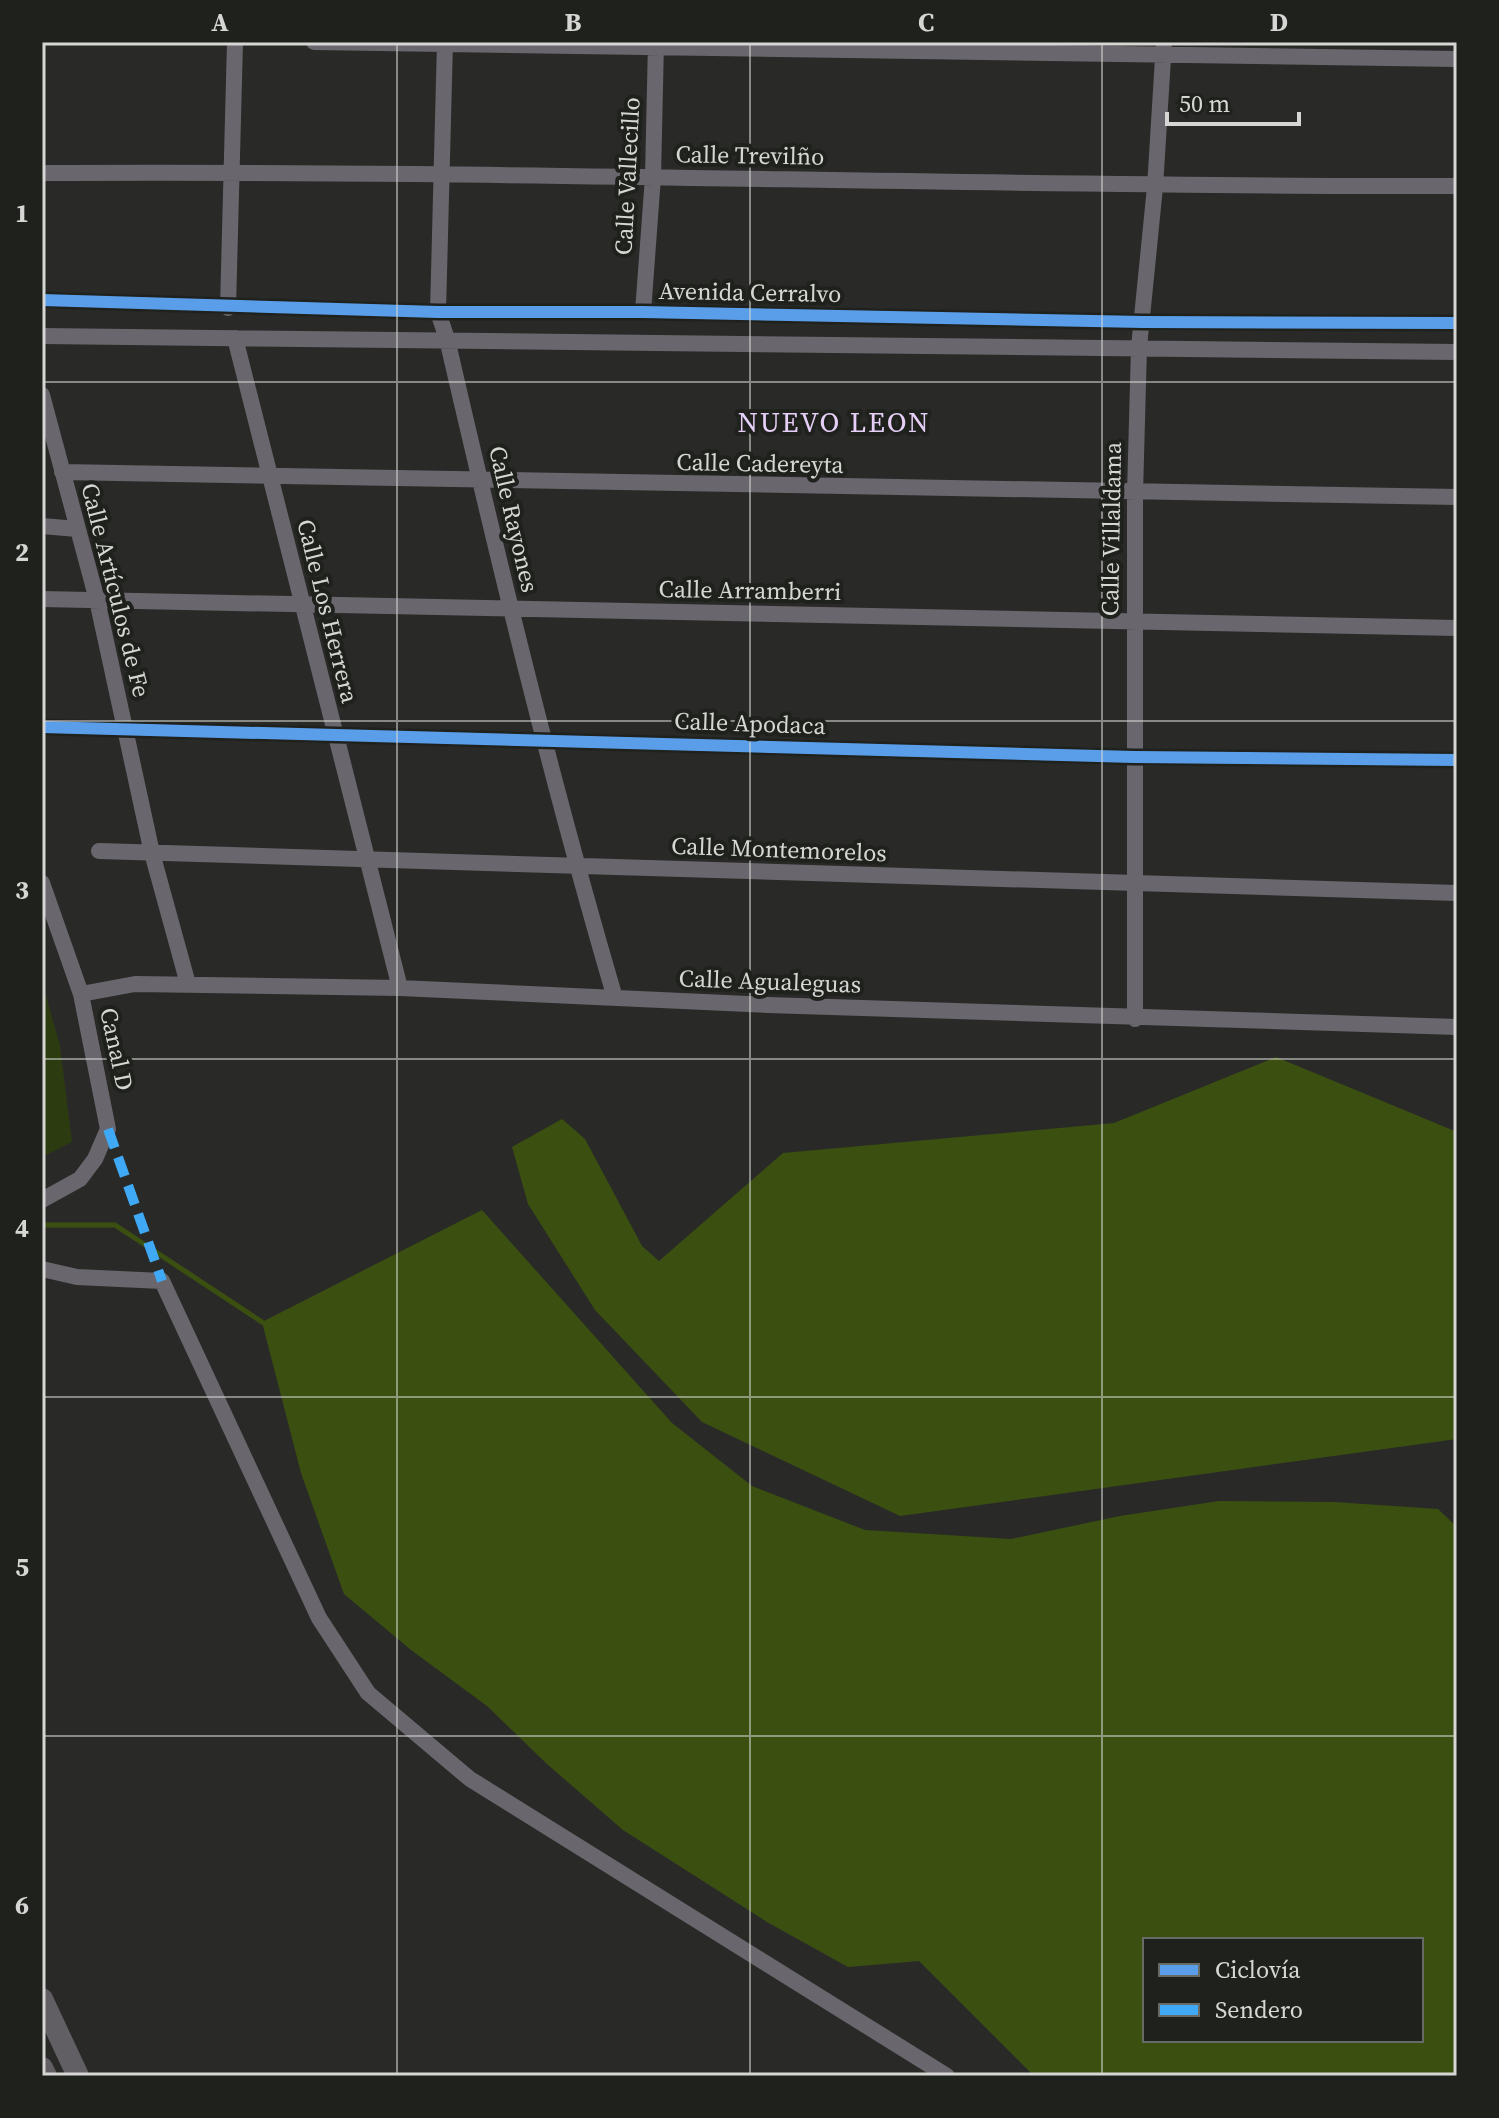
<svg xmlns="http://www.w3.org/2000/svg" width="1499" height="2118" font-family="'Source Serif 4',serif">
	<rect width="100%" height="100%" fill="#292a27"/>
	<path fill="#2d3b11" d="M42,981L60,1046L72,1142L42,1157Z"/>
	<path fill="#3b5010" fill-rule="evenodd" d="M1276,1057L1457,1132V1439L900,1516L702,1422L595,1310L528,1204L512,1147L562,1119L585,1139L642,1246L659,1261L783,1153L1114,1123Z
		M482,1210L672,1423L752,1486L865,1530L1011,1539L1120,1516L1219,1501L1334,1502L1438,1509L1457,1527V2076H1034L919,1961L848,1967L767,1922L623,1830L547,1764L487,1706L411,1650L344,1594L301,1473L262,1322ZM1145,1940H1421V2040H1145Z"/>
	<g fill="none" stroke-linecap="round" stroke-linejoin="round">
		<path stroke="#3b5010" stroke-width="5" d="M42,1225H115L262,1322"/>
		<path stroke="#6a666d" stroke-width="16" d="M314,42L1457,59
			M445,42L438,312L447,339C498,560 551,780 615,998
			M42,173C514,170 985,187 1457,186
			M42,300L438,312H643L1143,322L1457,323
			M228,308L235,42
			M643,312L653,177L656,42
			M42,336L1457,352
			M235,338L400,988
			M42,395L97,600L152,853L188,984
			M62,472L1457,497
			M42,526L77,529
			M42,599L1457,628
			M42,727L1134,757L1457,760
			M99,851L1457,893
			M42,883L81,994L108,1129L95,1159L80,1179L42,1200
			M81,994L135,984L400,988L768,1005L1457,1027
			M1135,1019V494L1139,347L1155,187L1164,42
			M42,1269L77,1277L162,1281L319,1618L368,1693L470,1779L947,2076"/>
		<path stroke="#625f64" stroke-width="22" d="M42,1999L78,2076
			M42,2068L46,2076"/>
		<path stroke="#3fa9f5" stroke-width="10" stroke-dasharray="20 10" stroke-linecap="butt" d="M108,1129L162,1281"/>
		<defs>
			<path id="cycleway" d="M42,300L438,312H643L1143,322L1457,323
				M42,727L1134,757L1457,760"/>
		</defs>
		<use href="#cycleway" stroke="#1f211d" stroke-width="17"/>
		<use href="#cycleway" stroke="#5a9eea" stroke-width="12"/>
	</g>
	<path fill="none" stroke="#d6d7d4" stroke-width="2" stroke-opacity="0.55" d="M397,42V2076M750,42V2076M1102,42V2076M42,382H1457M42,721H1457M42,1059H1457M42,1397H1457M42,1736H1457"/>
	<g text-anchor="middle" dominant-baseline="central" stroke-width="8" stroke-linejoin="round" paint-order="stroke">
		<g font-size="24" fill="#d6d7d4" stroke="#1f211d">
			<text transform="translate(750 155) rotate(1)">Calle Trevilño</text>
			<text transform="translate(627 176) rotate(-87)">Calle Vallecillo</text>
			<text transform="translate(750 292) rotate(1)">Avenida Cerralvo</text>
			<text transform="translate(760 463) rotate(1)">Calle Cadereyta</text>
			<text transform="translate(514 519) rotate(77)">Calle Rayones</text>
			<text transform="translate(1111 529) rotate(-89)">Calle Villaldama</text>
			<text transform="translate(116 590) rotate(76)">Calle Artículos de Fe</text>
			<text transform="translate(750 590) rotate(1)">Calle Arramberri</text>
			<text transform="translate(328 611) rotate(76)">Calle Los Herrera</text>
			<text transform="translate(750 723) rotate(2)">Calle Apodaca</text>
			<text transform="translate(779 849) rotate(2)">Calle Montemorelos</text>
			<text transform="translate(770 981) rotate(2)">Calle Agualeguas</text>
			<text transform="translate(117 1049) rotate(78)">Canal D</text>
		</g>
		<g font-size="28" letter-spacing="2" fill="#e6cff7" stroke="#1f211d">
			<text x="834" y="422">NUEVO LEON</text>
		</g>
	</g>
	<rect width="1499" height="2118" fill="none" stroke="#1f211d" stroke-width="88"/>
	<rect x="1143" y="1938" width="280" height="104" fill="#1f211d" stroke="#686a66" stroke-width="2"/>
	<rect x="1159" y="1964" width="40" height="12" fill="#5a9eea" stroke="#686a66" stroke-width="2"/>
	<text x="1215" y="1978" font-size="24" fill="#d6d7d4">Ciclovía</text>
	<rect x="1159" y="2004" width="40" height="12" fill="#3fa9f5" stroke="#686a66" stroke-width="2"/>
	<text x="1215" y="2018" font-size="24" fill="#d6d7d4">Sendero</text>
	<path d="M1167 112v12h132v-12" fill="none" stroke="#d6d7d4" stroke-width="4"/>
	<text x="1179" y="112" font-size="24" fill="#d6d7d4" stroke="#1f211d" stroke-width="6" paint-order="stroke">50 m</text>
	<rect x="44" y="44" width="1411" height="2030" fill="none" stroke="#d6d7d4" stroke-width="3"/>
	<g font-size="26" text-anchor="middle" font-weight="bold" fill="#d6d7d4">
		<text x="220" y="31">A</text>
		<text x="573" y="31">B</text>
		<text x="926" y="31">C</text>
		<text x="1279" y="31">D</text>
		<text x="22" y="222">1</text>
		<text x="22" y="561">2</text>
		<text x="22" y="899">3</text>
		<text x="22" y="1237">4</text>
		<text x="22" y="1576">5</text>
		<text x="22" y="1914">6</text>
	</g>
</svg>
